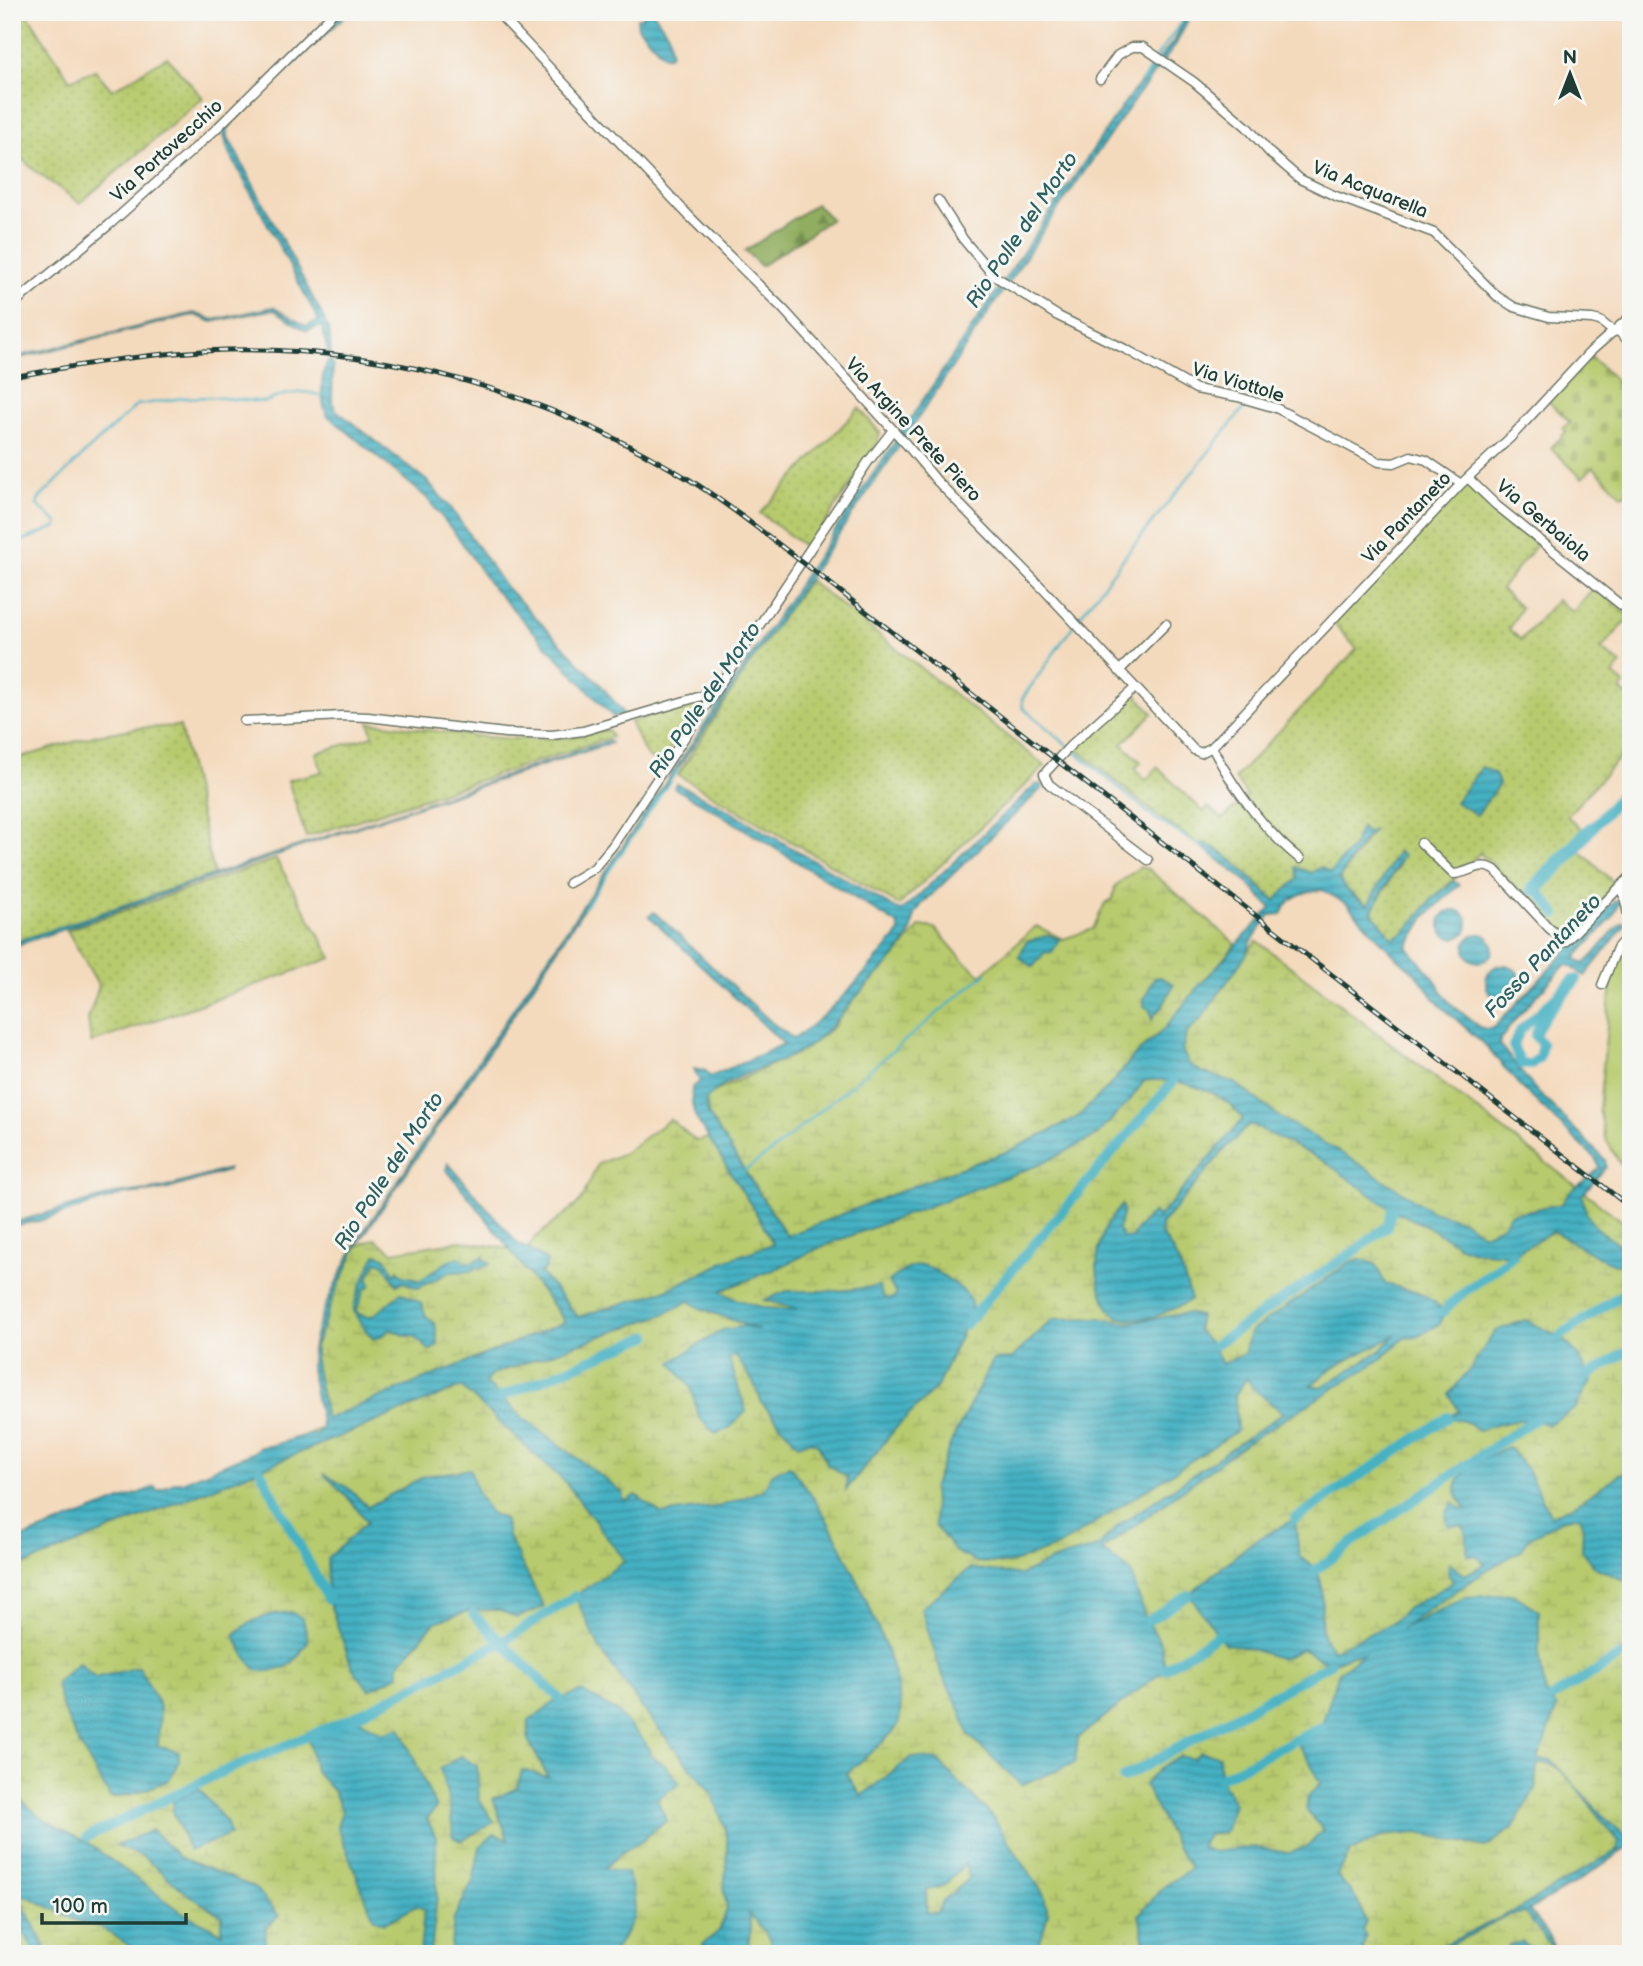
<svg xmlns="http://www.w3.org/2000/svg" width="1643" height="1966" font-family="'Balsamiq Sans',sans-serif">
	<defs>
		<pattern id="grass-dots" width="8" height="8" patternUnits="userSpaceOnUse" patternTransform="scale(1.75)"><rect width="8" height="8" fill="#b7ca6d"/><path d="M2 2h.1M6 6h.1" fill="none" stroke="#9dae5f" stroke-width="1.8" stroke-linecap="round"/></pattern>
		<pattern id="forest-firs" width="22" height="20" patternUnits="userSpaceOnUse" patternTransform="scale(1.75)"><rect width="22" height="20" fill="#91ae60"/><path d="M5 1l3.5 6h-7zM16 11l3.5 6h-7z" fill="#768f50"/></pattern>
		<pattern id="wetland-marsh" width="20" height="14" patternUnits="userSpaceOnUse" patternTransform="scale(1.75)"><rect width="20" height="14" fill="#b7ca6d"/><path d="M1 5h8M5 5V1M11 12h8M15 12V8" fill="none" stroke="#9dae5f"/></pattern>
		<pattern id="cemetery-stones" width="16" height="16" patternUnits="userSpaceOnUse" patternTransform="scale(1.75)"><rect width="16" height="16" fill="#b7ca6d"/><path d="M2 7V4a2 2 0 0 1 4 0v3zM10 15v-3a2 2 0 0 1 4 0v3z" fill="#9dae5f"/></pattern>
		<pattern id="water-rules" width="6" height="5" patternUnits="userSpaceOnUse" patternTransform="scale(1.75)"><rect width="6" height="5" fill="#45b1c3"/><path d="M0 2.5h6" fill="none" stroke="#39919f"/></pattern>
	</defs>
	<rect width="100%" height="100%" fill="#f6f6f2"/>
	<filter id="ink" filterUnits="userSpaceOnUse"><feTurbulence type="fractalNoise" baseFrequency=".0143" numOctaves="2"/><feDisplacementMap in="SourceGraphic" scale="14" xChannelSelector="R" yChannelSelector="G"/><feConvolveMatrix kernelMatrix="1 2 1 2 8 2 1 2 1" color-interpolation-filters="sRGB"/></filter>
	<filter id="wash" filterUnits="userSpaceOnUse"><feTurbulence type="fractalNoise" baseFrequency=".00686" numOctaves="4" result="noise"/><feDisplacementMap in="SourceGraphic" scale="28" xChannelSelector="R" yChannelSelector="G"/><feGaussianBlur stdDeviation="1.57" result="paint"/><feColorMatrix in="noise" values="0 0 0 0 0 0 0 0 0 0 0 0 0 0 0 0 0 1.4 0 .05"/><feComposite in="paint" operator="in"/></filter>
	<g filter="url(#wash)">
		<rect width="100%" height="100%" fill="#f4dabd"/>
		<path fill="url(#grass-dots)" stroke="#6b8450" stroke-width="2" d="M12,12H26L70,80L95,70L112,90L167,57L203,98L80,203L35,171L15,152L12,154Z
			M859,408L880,433L876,446L808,549L760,513Z
			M1467,484L1512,525L1537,544L1501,589L1521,608L1509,629L1521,640L1557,600L1573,612L1595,586L1630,617L1601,649L1621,664L1613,675L1624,684L1621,691L1631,699V745L1567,816L1584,831L1573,844L1617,886L1566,938L1480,853L1442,891L1405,932L1394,938C1385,933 1382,921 1373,915L1372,911L1399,865L1398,852L1368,905L1343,887L1339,879L1369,836L1361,828L1353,847L1329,874L1321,867L1311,873L1298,870V879C1290,887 1282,891 1277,901C1253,884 1232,852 1203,843L1202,847L1159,817L1074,747L1134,692L1153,713L1122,744L1141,762L1135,769L1146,781L1157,767L1204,812L1208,807L1223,819L1247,796L1235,778L1357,649L1333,622Z
			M809,580L1045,766L899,905L678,775L758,651Z
			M705,698L659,765L646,755L630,722Z
			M369,722C444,731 535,751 608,729L612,737L306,837L288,780L322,772L316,753L373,736Z
			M180,726L214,875L12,945V760L97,735L139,728Z
			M276,859L332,958L91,1043L88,1019L99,986L67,930Z"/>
		<path fill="url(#forest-firs)" stroke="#58764a" stroke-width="2" d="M816,204L831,219L761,266L745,251Z"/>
		<path fill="url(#wetland-marsh)" stroke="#6b8450" stroke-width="2" d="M1140,867L1148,869L1236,944L1165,1028L1135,1055L1114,1081L1083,1112L1114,1100L1257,941L1631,1228V1847L1625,1849L1580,1880L1529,1910L1549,1937L1557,1954H12V1548L118,1512L625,1303L578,1317L540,1272V1257L535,1255L528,1248L535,1238L581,1201L598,1164L624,1153L670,1119L696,1141L709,1138L761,1221L773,1244L787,1236L708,1114L705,1100L712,1093L807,1048L832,1028L857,996L896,956L920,926L935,928L962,959L981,975L1036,926L1063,939L1093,929L1105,903L1113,899L1115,886Z
			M375,1239L393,1252L460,1241L509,1249L565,1322L326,1420L312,1353L327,1305L355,1247Z"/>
		<path fill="url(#cemetery-stones)" stroke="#6b8450" stroke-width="2" d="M1590,356L1631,395V490L1623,496L1593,467L1582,478L1551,448L1566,432L1563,428L1570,422L1548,401Z"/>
		<path fill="#b7ca6d" stroke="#6b8450" stroke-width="2" d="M1631,940V1173L1621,1165L1605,1138L1599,1109L1611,985L1622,950Z"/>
		<path fill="url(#water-rules)" stroke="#32777c" stroke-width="2" fill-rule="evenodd" d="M343,12H349L233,121L228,129V137L323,317L329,331L331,353H328L322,326L306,331L276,311L270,310L212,322L195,315L188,316L12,360V358L194,313L214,320L273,307L306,326L319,321L228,150L223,131L229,119Z
			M645,12H653L669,35L671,53L669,56H664L638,27L637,18H642Z
			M1189,12H1192L1175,46L1137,96L1045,228L904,439L624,847L534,985L358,1244L334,1296L315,1347V1362L326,1419L565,1322C557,1307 544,1296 535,1282C506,1244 477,1206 446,1169L448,1163L519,1245C528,1248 539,1256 547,1261L545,1269L540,1272L578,1317L664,1291L721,1264V1262L773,1244L761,1221L696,1118C692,1108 691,1099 692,1087L700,1082L694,1069L706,1071L710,1077L784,1044L649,916L654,912L771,1022L794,1039C837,1008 866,972 900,932L898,925L717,812L674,788L677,784L719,805L896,909L902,911L1035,785L1041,784L1043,787L922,904C909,920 916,925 908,938C896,960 875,976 858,995C840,1014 833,1028 810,1045C780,1068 731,1070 706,1100L708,1114L787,1236L946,1173L1009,1151L1078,1117L1114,1081L1135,1055L1165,1028L1198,987L1271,908L1246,881L1202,847V843C1232,853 1252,883 1276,901C1282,891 1290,887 1298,879L1296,867L1311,873L1321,867L1330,873L1353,847L1361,827L1366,833L1374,830L1363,841L1339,879C1345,890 1356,899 1368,905L1395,856L1398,852L1403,855L1372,911L1373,915C1382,921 1385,933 1394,938L1405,932L1433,898L1454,881L1459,885L1426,916L1407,947L1434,978L1449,1002L1479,1027L1487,1029L1493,1028L1502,1019L1614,901L1620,902L1612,918L1576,957L1578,961L1584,964C1599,953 1608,934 1623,922L1625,925L1585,976L1569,965H1565L1519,1015L1500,1040V1045L1534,1088L1605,1160L1606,1167L1582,1195C1586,1228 1604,1235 1631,1251V1268C1600,1263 1579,1245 1553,1231L1513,1255L1474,1251L1460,1246L1427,1226L1392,1210L1324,1161L1250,1124L1226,1148L1161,1225V1234C1177,1253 1185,1276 1191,1300C1172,1311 1147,1322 1124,1319C1114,1317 1109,1309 1105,1301C1090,1269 1097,1230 1122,1205L1123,1212L1118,1229L1123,1238H1132L1136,1230L1153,1212L1158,1218L1243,1119C1238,1114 1234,1107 1228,1103C1209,1087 1168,1077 1144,1081L1131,1099L1096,1136L1041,1164L821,1247L776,1269L720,1291C741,1303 773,1312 797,1309L764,1300L787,1291H837L879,1286L883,1297L891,1299L896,1295L889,1281C897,1275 909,1266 919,1265C929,1264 965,1289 970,1299C971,1302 971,1306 972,1310L937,1387L895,1429L846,1490L847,1477L827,1464L818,1444L810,1441L798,1445L762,1403L753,1382L735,1355L729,1358L746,1411L730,1428L716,1434L699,1418L691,1387L679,1373L672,1362L722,1330L745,1326L759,1330L700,1308L689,1301L664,1314L493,1374L485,1382L521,1416L622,1492L624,1502L636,1495L661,1514L721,1506L764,1490L772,1473L790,1466C802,1483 816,1500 826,1518C845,1553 916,1692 897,1727C891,1737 857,1763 847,1774L861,1796L912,1757L937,1760L992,1816L1044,1895L1048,1914L1040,1942L1029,1954H777L765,1932L748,1913L751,1930L746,1954H706L703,1944L719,1931L727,1909L724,1890L728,1848L725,1828L712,1794L645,1712L601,1651L575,1596L625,1561L566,1483L461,1387L12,1570V1542L155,1487L158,1491L176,1482H182L254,1452L260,1447C282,1446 293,1435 317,1434L322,1426C318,1405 311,1383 311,1361C311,1328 341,1273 356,1243L970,330L1128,98L1173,42ZM1322,890L1347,904L1392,953L1417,975L1438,1003L1486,1046L1520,1086L1595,1158L1600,1168L1568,1194L1562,1204L1510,1214L1503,1225L1483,1234L1464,1221L1432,1211L1350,1158L1281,1118L1235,1083L1202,1072L1189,1064L1182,1050L1187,1033L1201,1019L1246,955L1251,942L1270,915L1282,914C1288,895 1304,892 1322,890ZM965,1863L969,1879L944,1900L937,1912L927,1913L926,1890C948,1888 952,1878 965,1863Z
			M328,361H332L333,366L332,402L336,410L427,481L451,508L504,585L600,684L624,714L613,717L491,586L460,540L426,497L327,415C320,398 320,377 328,361Z
			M608,741L611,743L392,815L12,947V943Z
			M1482,767L1495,774L1499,784L1477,815L1455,802Z
			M1440 924a14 14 0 1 1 28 0a14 14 0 1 1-28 0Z
			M1465 948a14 14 0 1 1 28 0a14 14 0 1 1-28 0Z
			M1048,935L1059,939L1052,953L1045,952L1033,967L1019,957L1026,942Z
			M1486 982a17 17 0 1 1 34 0a17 17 0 1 1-34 0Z
			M1160,977L1174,984L1163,1006L1155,1014L1152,1020L1150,1010L1144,1006V999L1154,978Z
			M228,1169V1171L165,1190L125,1194L39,1221L12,1226V1223L114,1194L163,1188Z
			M377,1254L385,1257L395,1275L398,1270L403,1276L415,1278L419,1281L447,1262L459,1257L465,1262H473L484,1256L483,1260L488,1261L490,1264L480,1269L475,1267L473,1271L450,1272L418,1288L403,1282L397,1285L383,1263L377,1261L368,1278L371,1284L369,1287L365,1288L357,1309L358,1314L369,1317C381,1312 390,1301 401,1293L421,1303L426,1316L435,1324L438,1345L430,1351L414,1336H407L390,1329L384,1335L373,1339C367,1331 357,1321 354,1311C352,1303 371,1262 377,1254Z
			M1360,1259L1376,1264L1385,1284C1407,1289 1430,1293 1444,1312L1440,1324L1417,1337L1404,1338L1380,1360L1246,1443L1102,1550L1131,1572L1145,1617L1161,1643L1165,1669L1078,1738L1075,1763L1021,1785L969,1735L960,1710L941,1672L921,1608L971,1568L1020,1575L1056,1559L1098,1547L1119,1525L1283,1413L1252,1387L1247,1378L1235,1395L1237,1431L1059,1546L1008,1564L976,1562L956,1552L935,1526L933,1488L952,1440L993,1360L1011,1359L1053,1319L1099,1318L1128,1323L1187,1313L1200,1316L1197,1330L1213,1346L1222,1364L1244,1354L1250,1332L1352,1261ZM1396,1335L1380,1351L1322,1387L1311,1385L1332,1368Z
			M1525,1320C1559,1335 1578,1345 1591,1381L1575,1409L1547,1425C1524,1413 1501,1425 1478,1430L1467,1422L1448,1417L1459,1411L1449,1394L1471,1368L1495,1331Z
			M1508,1447L1527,1469L1551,1516L1576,1504L1631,1467V1583L1596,1568L1582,1550L1583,1524L1580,1516L1561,1520L1528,1539L1521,1551L1490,1568L1401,1629L1466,1597L1513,1594L1539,1611V1653L1545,1692L1557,1708L1538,1760H1551L1607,1820L1631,1840V1847L1625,1849L1580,1880L1529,1910L1549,1937L1557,1954H1510L1506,1950L1510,1945L1522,1942L1528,1947L1551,1950L1550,1945L1525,1913L1510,1915L1433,1954H1425L1520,1908L1619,1849L1618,1840C1599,1820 1575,1779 1553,1765C1548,1762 1542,1764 1537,1765L1535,1789L1513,1828L1486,1847L1418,1833L1383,1836L1351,1851L1337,1875L1358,1901L1366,1922L1362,1931L1366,1937L1362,1949L1371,1954H1122L1145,1943L1139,1915L1161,1889L1191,1868L1178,1850L1144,1785L1161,1767L1180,1756L1194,1759L1200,1752L1219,1756L1220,1778L1234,1803L1225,1832L1207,1835L1200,1847L1213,1852L1253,1847L1290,1853L1308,1846L1323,1830L1306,1809L1308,1796L1320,1784L1309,1760L1297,1744L1321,1727L1339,1672L1363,1654L1352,1655L1330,1664L1302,1649L1282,1659L1241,1646L1225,1644L1189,1595L1251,1543L1295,1519L1299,1556C1304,1560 1313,1565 1316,1570C1333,1598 1308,1626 1333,1650L1391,1624L1406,1609L1453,1582L1448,1573L1449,1563L1465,1575L1485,1564L1476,1556L1467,1555V1538L1463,1526L1448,1525L1446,1514L1453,1502L1460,1508L1467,1510C1464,1504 1456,1497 1456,1490C1456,1468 1491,1456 1508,1447Z
			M470,1469L476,1489L489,1512L504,1519L509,1539L544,1607L517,1618L500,1610H471L435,1622L399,1664V1675L369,1690L352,1667L328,1599L327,1559L367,1522L350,1500L324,1474L348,1488L368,1507L425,1476Z
			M291,1612L303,1619L308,1641C293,1665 288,1673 258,1671L247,1659L234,1635C251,1619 267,1614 291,1612Z
			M79,1662L95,1678L139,1667L160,1707L158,1746L179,1752V1761L169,1780L137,1793L111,1798C91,1765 63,1721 56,1683Z
			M582,1691L617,1712L645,1742L653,1758L665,1765L680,1783L657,1799L667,1821L653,1830L643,1841L627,1849L604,1868L627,1873C642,1913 635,1920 612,1954H450L454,1918L473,1881L480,1847L494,1834L508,1839L493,1799L517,1788L522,1770L548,1777L528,1740L529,1721L554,1702Z
			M354,1717L383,1733L400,1727L436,1808L427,1819L436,1837L437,1896L431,1954H420L424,1909L416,1906L385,1923L374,1919L337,1826L342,1811L334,1792L315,1771L308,1738Z
			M461,1756L477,1766L479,1799L494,1822L461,1841L453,1837L450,1805L440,1769Z
			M199,1789L227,1823L230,1835L189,1851L173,1811V1801Z
			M12,1798L22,1801L41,1818L88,1843L183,1913L222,1933V1916L189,1895L142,1856L116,1846L152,1830L179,1857L254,1887L279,1916L266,1928L264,1954H142L99,1926L84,1924L31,1898L18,1895L49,1954H36L12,1911Z"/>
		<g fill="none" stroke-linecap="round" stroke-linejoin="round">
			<path stroke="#45b1c3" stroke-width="2.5" d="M1142,82L1155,59L1189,12
				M12,545L56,527L58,523L37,505L39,499L88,450L137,405L183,398L212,397L265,402L283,395L305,392L323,396
				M1077,620L1126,555L1248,403
				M1073,626L1022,699L1023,708L1156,819L1202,847
				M584,908L678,769
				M744,1171L771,1152L986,973"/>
			<path stroke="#45b1c3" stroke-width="10" d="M1590,827L1592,829L1571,856L1538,890L1531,891L1532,887Z
				M1592,829L1625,790
				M1538,890L1556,914
				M1577,979C1562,998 1543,1012 1535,1036L1542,1044L1539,1058L1530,1065L1521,1064L1513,1046L1520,1031L1573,980Z
				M1444,1312C1462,1288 1492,1276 1513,1255
				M965,1325L1173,1082
				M1560,1336L1631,1288
				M1213,1346L1359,1248L1387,1226L1392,1210
				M1589,1375L1631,1349
				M501,1397L648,1336
				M260,1470L328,1599
				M1295,1519L1448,1417
				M1316,1570L1371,1529L1535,1419
				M473,1614L560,1699
				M1148,1621L1189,1595
				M1165,1669L1219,1634
				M1551,1698L1631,1650
				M1123,1778L1330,1664
				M1220,1778L1321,1727
				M87,1837L222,1772L354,1717L502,1642L575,1596"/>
		</g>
	</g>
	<g filter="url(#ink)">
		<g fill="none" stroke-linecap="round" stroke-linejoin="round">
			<defs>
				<path id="street" d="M497,12L690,217L784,310L906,444L937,481L1046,592L1194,750L1201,753L1212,747C1232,786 1265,832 1300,859
					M1100,79L1118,55L1132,47H1143L1194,82L1247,127L1270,153L1300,179L1333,195L1434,233L1498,297L1514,307L1549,317L1592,319L1600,321L1614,332
					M938,200L963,239L993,275L1058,316L1129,351L1196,389L1238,397L1276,408L1379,462L1394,463L1411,456L1426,460L1461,484
					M12,305L109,225L215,130L334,12
					M1617,330L1631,343
					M1468,478L1496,505L1631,613
					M1119,671L1166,624
					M1135,688L1071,745L1044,774L1049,784L1148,860
					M244,721L342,716L368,717L505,733L552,735L583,731L715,692
					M1212,747L1461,484L1511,437L1590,352L1631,316
					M1421,843L1453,874C1469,874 1479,860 1495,870L1549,928L1565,942L1631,876
					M569,883L594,868L613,845L868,462L892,431
					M1622,885L1628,915L1631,919
					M1602,985L1617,948L1631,932"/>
			</defs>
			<use href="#street" stroke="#6a7464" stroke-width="11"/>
			<use href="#street" stroke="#fff" stroke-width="8"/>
			<defs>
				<path id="rail" d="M12,377C83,364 155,352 227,350C391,346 551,395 690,480C730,505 767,536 805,564L1631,1208"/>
			</defs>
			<use href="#rail" stroke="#1f3d34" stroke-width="5"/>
			<use href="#rail" stroke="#f6f6f2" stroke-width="2.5" stroke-dasharray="8" stroke-linecap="butt"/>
		</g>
	</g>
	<g text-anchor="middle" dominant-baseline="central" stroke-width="6" stroke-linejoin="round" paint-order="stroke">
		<g font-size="19" fill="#1f3d34" stroke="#f6f6f2">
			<text transform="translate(167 151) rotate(-42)">Via Portovecchio</text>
			<text transform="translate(1370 190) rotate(22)">Via Acquarella</text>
			<text transform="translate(1238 383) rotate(17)">Via Viottole</text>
			<text transform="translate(913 430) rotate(47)">Via Argine Prete Piero</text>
			<text transform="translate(1407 518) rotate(-46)">Via Pantaneto</text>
			<text transform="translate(1543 521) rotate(40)">Via Gerbaiola</text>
		</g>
		<g font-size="21" font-style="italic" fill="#2a605f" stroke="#f6f6f2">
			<text transform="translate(1022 230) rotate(-56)">Rio Polle del Morto</text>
			<text transform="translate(705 700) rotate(-56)">Rio Polle del Morto</text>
			<text transform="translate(1543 956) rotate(-47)">Fosso Pantaneto</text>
			<text transform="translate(389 1171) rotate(-57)">Rio Polle del Morto</text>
		</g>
	</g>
	<rect width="1643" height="1966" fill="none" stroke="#f6f6f2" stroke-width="42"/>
	<g transform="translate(1570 74)" stroke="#f6f6f2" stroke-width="5" paint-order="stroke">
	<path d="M0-5L12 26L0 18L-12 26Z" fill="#1f3d34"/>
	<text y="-10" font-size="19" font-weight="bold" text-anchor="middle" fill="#1f3d34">N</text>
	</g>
	<path d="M42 1913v10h144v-10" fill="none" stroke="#1f3d34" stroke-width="3.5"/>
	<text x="52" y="1913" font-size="21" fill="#1f3d34" stroke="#f6f6f2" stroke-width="5" paint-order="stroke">100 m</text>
</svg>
